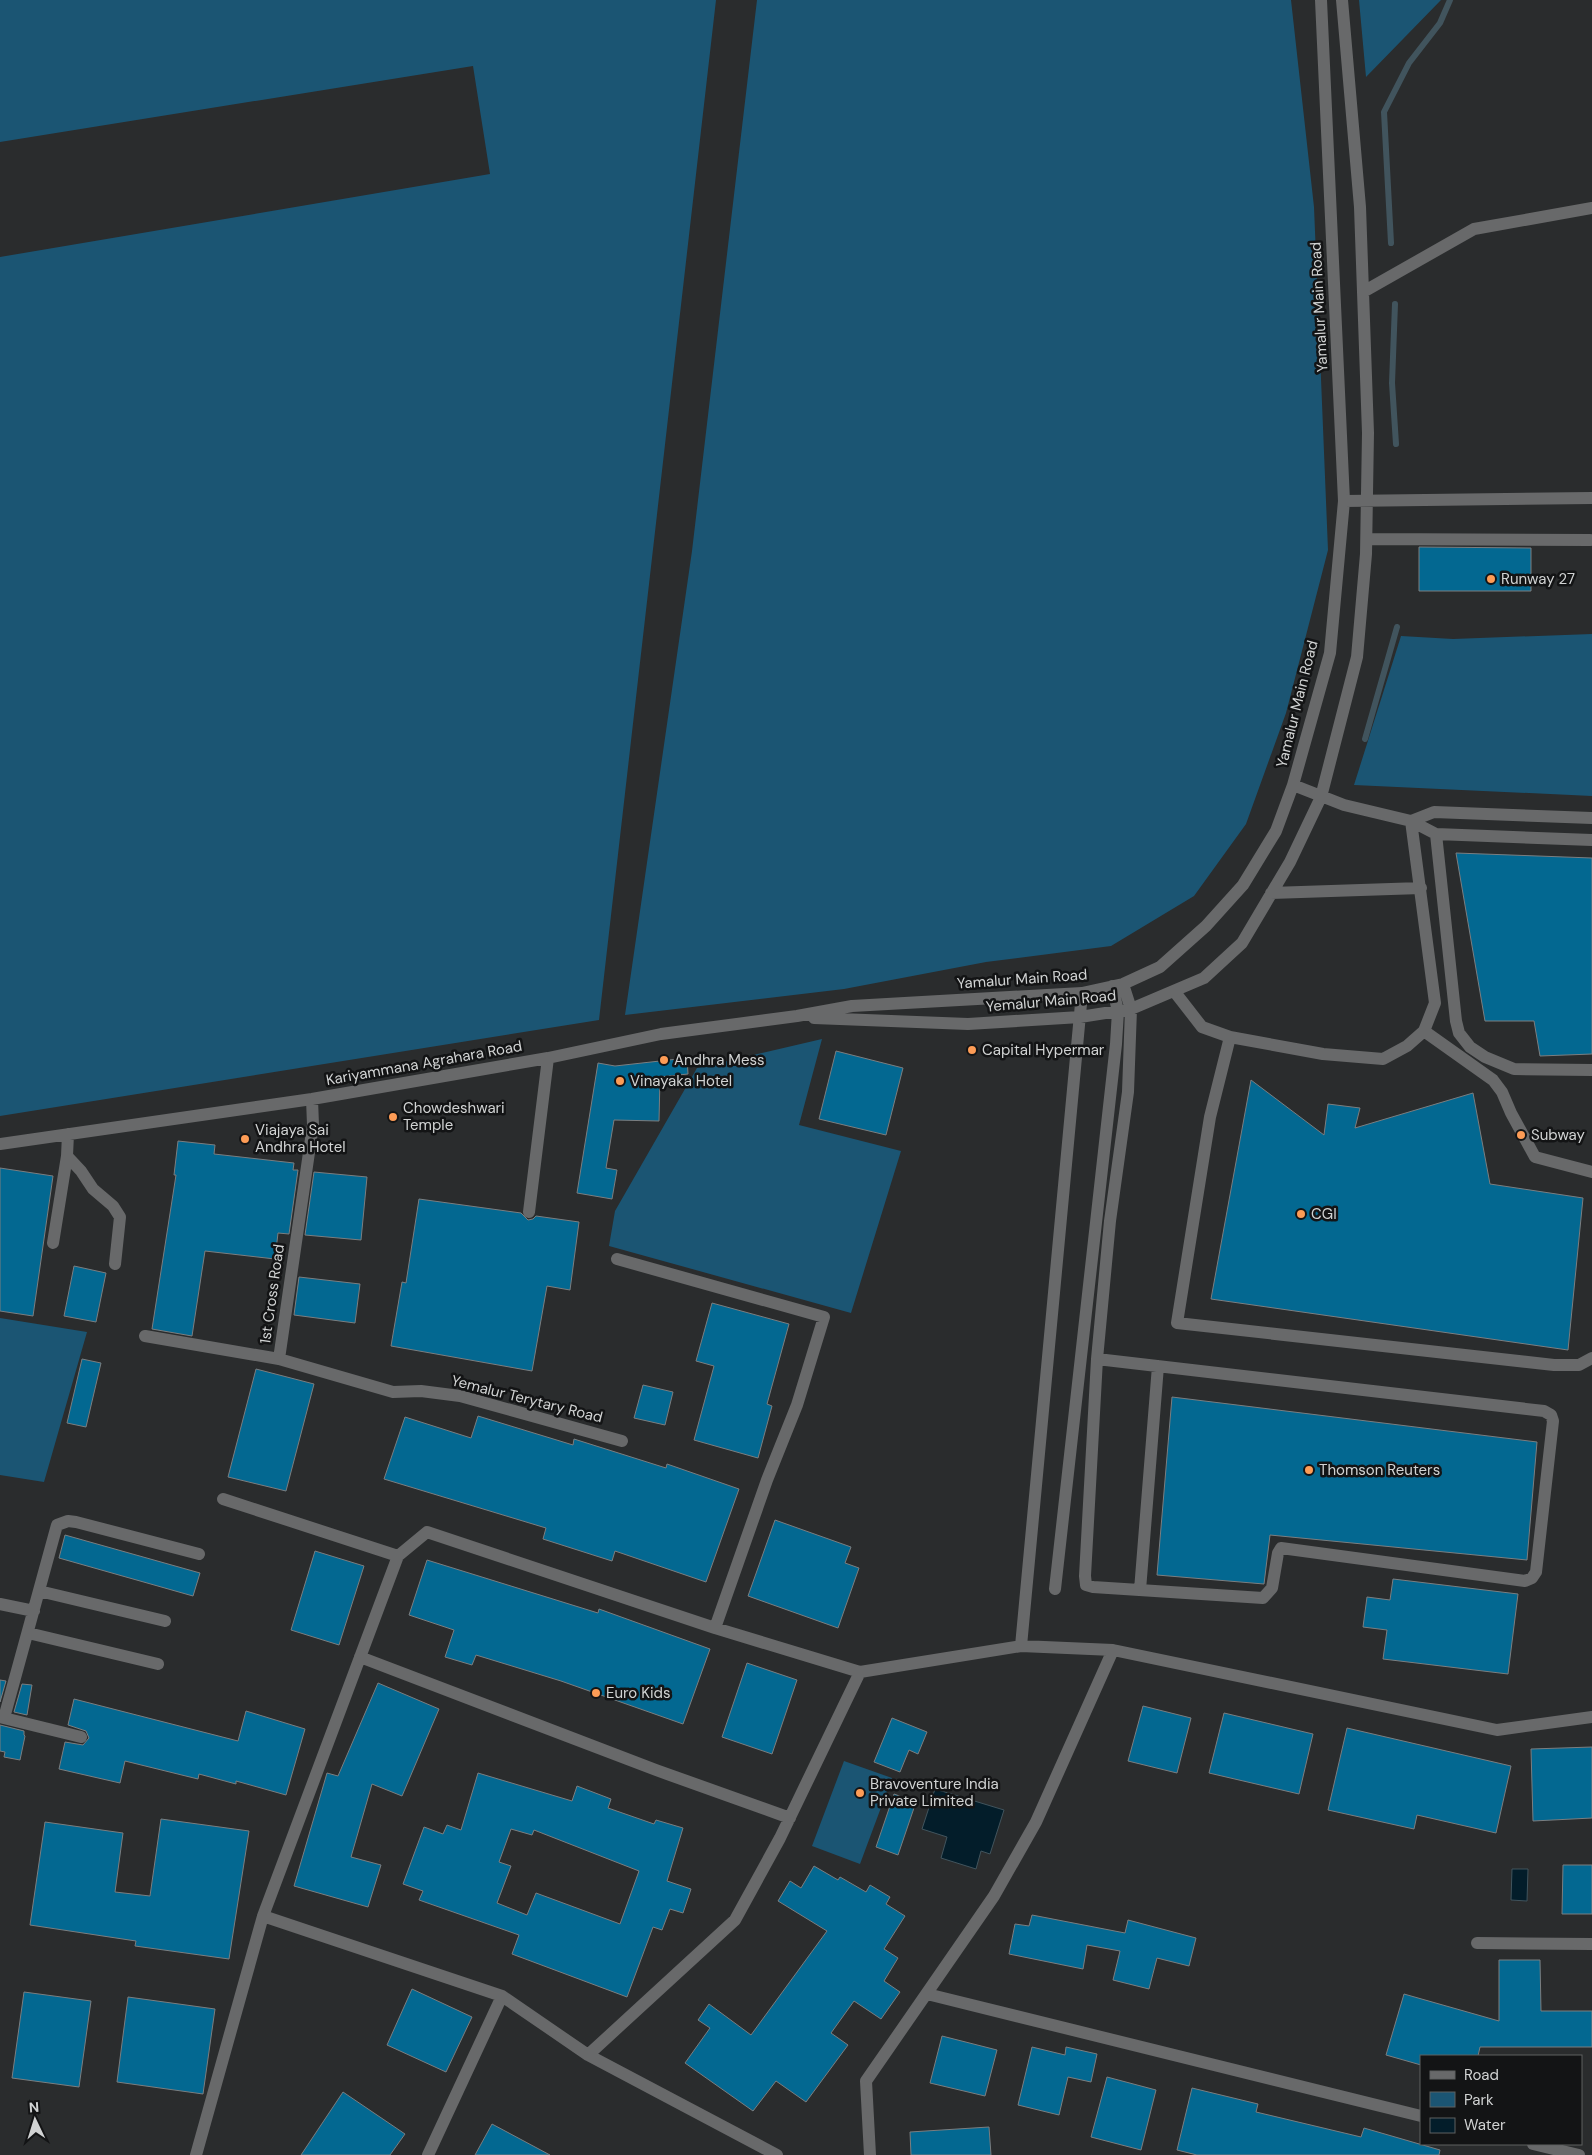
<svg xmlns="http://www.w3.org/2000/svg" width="1592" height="2155" font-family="'DM Sans',sans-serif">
	<rect width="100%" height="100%" fill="#2a2c2d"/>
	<path fill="#1b5573" d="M0,0H716L599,1020L0,1116V257L490,174L473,66L0,142Z
		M757,0H1291L1314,207L1328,550L1286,713L1246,824L1194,896L1111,946L986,962L844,989L625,1015L692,551Z
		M1359,0H1441L1366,77Z
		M1592,634V796L1354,785L1401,636L1453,639Z
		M822,1039L799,1125L901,1151L851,1313L609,1246L615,1211L697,1068Z
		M0,1318L87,1332L44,1482L0,1475Z
		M844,1761L892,1778L860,1864L812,1846Z"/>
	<path fill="#031d2a" stroke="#41545d" d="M935,1789L1004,1810L990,1854L981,1851L976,1869L941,1858L947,1837L922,1829Z
		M1512,1869H1528L1527,1901L1511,1900Z"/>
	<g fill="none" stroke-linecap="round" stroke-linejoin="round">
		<path stroke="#41545d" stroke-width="6" d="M1391,243L1384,112L1409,63L1440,23L1450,0
			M1395,304L1392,383L1396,444
			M1365,739L1397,627"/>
	</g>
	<path fill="#036891" stroke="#7b7e80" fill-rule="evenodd" d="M1419,547L1531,548V591H1419Z
		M1456,853L1592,858V1054L1540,1056L1534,1021H1485Z
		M836,1051L903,1068L886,1135L819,1119Z
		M687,1058L688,1074L660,1077L659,1121L614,1120L606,1168L617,1170L612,1199L577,1193L598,1063L615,1066Z
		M1251,1080L1324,1135L1328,1104L1360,1108L1355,1128L1473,1093L1490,1184L1583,1198L1568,1350L1211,1299Z
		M178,1141L215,1145L214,1154L294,1163L293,1170H298L289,1234L278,1233L275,1259L205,1251L192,1336L152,1329L176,1175H174Z
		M0,1168L53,1176L33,1316L0,1311Z
		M314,1172L367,1177L361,1240L305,1235Z
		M419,1199L521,1213L528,1220L533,1219L536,1216L579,1222L570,1290L547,1286L532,1371L391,1346L402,1282L406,1283Z
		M74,1266L106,1273L96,1322L64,1316Z
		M299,1277L360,1284L355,1323L294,1315Z
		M712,1303L789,1324L767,1404L772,1406L758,1458L694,1440L714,1366L696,1361Z
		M82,1359L101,1363L86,1427L67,1423Z
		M256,1369L314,1384L286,1491L228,1477Z
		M643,1385L673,1392L665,1425L634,1418Z
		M1172,1397L1537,1442L1527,1560L1270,1535L1264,1584L1157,1575Z
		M478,1416L573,1445L574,1439L666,1468L667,1464L739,1489L706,1582L615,1551L612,1561L543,1539L546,1528L384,1479L405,1417L471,1438Z
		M775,1520L851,1547L845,1563L859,1568L838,1628L748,1596Z
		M65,1535L200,1573L193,1596L59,1558Z
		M315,1551L364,1566L339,1645L291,1630Z
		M427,1560L598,1613L599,1609L710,1649L683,1724L561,1681L476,1655L472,1665L445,1657L454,1630L409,1615Z
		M1393,1579L1518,1594L1508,1674L1383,1659L1387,1630L1363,1627L1367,1597L1390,1600Z
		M747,1663L797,1680L772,1754L722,1737Z
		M0,1680L6,1681L0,1702Z
		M378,1683L439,1709L402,1796L372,1784L351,1857L381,1865L368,1907L294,1886L327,1773L338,1776Z
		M22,1684L32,1685L27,1715L14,1712Z
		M74,1699L238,1741L246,1711L305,1729L286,1795L236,1781V1784L199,1774L198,1779L125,1761L120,1783L59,1769L65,1742L83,1745L89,1738L86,1731L68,1725Z
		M1143,1706L1191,1718L1177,1773L1128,1761Z
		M1224,1713L1313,1734L1299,1794L1209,1773Z
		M892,1718L927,1732L918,1754L909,1750L900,1772L874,1762Z
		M0,1725L24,1731V1735L25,1736L20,1760L4,1757L5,1752L0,1751Z
		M1347,1728L1511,1766L1496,1833L1417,1815L1414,1829L1328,1810Z
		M1592,1747V1818L1533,1821L1531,1749Z
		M478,1773L572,1801L577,1786L611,1799L608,1808L654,1824L656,1820L683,1828L667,1881L691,1889L683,1913L670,1909L662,1930L653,1927L627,1997L512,1954L519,1935L419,1900L423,1891L403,1884L424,1827L443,1834L447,1825L461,1830ZM511,1829L532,1835L534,1830L639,1871L620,1924L536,1893L527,1915L497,1903L511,1866L499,1862Z
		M894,1794L916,1802L898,1855L876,1847Z
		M161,1819L249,1831L229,1959L135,1946L136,1941L30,1925L45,1822L123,1833L115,1892L150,1896Z
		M1563,1865H1592V1914H1562Z
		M814,1866L838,1880L840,1877L866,1892L870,1885L890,1897L886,1904L905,1916L884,1949L898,1958L884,1981L900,1992L881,2019L854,2001L831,2033L848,2045L806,2102L776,2081L753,2111L685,2063L710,2028L698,2020L709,2004L751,2035L827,1931L778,1901L790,1881L801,1888Z
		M1032,1915L1125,1933L1128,1920L1196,1938L1189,1966L1157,1958L1149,1989L1113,1980L1120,1951L1087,1945L1083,1969L1009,1954L1015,1924L1029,1926Z
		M1499,1960H1540L1541,2011H1592V2047H1480L1478,2056H1421V2065L1386,2055L1404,1994L1499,2021Z
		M412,1989L472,2017L446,2072L387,2045Z
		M24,1992L91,2001L79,2087L12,2078Z
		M128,1997L215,2009L203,2094L117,2082Z
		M942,2036L997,2050L985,2096L930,2083Z
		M1032,2047L1065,2055L1066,2047L1097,2054L1091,2082L1068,2077L1059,2115L1018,2105Z
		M1107,2077L1156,2090L1141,2150L1091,2137Z
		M1192,2088L1258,2104L1256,2112L1361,2137L1364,2128L1440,2150L1439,2155H1197L1177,2150Z
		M343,2092L405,2134L390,2155H301Z
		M492,2124L550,2155H475Z
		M989,2127L991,2155H911L910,2132Z"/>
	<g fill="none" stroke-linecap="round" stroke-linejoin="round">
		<path stroke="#68696a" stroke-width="12" d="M1363,292L1474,229L1592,208
			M1344,501L1592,498
			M1367,539L1590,540
			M1293,785L1344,805L1411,821L1436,834L1592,840
			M1411,821L1434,812L1592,818
			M1436,834L1456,1021L1459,1033L1470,1047L1485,1057L1514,1069L1592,1070
			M1271,893L1421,888
			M1174,991L1202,1027L1230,1037L1323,1054L1383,1059L1407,1046L1424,1031L1435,1003L1411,821
			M814,1018L968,1024L1080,1017L1131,1009L1204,978L1242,943L1290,862L1321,797L1357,657L1366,554L1368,433L1360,207L1342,0
			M1424,1031L1493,1080L1502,1092L1511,1113L1535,1157L1592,1172
			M1230,1037L1210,1117L1177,1323L1554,1365H1579L1592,1358
			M68,1134L67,1156L81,1171L93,1189L113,1206L120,1217L115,1264
			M0,1144L312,1099L548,1058L661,1034L797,1016L852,1006L1082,993L1123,984L1160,967L1206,926L1243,885L1276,831L1293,785L1330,653L1344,501L1321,0
			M529,1212L548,1058
			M53,1243L67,1156
			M617,1259L824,1317L797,1405L767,1480L715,1628
			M145,1336L279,1359L393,1392L421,1391L460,1396L622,1441
			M279,1359L313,1125L312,1099
			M1097,1359L1544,1411L1551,1415L1553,1421L1536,1572L1532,1578L1525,1581L1281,1548L1278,1553L1272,1588L1263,1598L1093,1587L1086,1585L1085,1576L1097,1359L1110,1221L1128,1092L1131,1009L1123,984
			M223,1499L398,1556
			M1055,1589L1116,1044L1118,1011L1112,986
			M1140,1590L1158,1366
			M39,1591L165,1621
			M0,1604L34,1611
			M28,1633L158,1664
			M1021,1646L1082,993
			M360,1657L656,1770L790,1818
			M0,1717L81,1737
			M4,1718L57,1525L68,1521L76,1522L199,1554
			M1477,1943L1592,1944
			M927,1994L1421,2116
			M588,2055L735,1920L780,1838L860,1672
			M1533,2144L1579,2155
			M196,2155L263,1916
			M428,2155L502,1996
			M777,2155L588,2055L502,1996L263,1916L398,1556L427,1532L715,1628L860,1672L1021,1646L1113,1650L1497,1730L1592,1717
			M870,2155L866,2081L994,1896L1036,1822L1113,1650"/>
	</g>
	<g fill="#fd9c56" stroke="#131415" stroke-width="2">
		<circle cx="1491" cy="579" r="5"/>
		<circle cx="972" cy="1050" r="5"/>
		<circle cx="664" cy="1060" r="5"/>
		<circle cx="620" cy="1081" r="5"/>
		<circle cx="393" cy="1117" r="5"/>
		<circle cx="1521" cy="1135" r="5"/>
		<circle cx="245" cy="1139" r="5"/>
		<circle cx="1301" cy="1214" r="5"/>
		<circle cx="1309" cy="1470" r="5"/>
		<circle cx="596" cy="1693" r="5"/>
		<circle cx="860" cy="1793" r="5"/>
	</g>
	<g text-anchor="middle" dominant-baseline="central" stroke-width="5" stroke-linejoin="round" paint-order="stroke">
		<g font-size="15" fill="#d1d3d3" stroke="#131415">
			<text transform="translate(1319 307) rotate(-93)">Yamalur Main Road</text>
			<text transform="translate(1297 704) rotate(-76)">Yamalur Main Road</text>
			<text transform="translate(1022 979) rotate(-4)">Yamalur Main Road</text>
			<text transform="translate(1051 1001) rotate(-5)">Yemalur Main Road</text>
			<text transform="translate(424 1063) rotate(-10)">Kariyammana Agrahara Road</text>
			<text transform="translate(272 1294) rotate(-82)">1st Cross Road</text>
			<text transform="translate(527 1399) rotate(14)">Yemalur Terytary Road</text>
		</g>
		<g font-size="15" fill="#d1d3d3" stroke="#131415" text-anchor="start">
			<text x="1501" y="579">Runway 27</text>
			<text x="982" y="1050">Capital Hypermar</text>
			<text x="674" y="1060">Andhra Mess</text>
			<text x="630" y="1081">Vinayaka Hotel</text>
			<text x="403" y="1108">Chowdeshwari<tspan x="403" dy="17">Temple</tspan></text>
			<text x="255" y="1130">Viajaya Sai<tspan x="255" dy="17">Andhra Hotel</tspan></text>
			<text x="1531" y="1135">Subway</text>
			<text x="1311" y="1214">CGI</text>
			<text x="1319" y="1470">Thomson Reuters</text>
			<text x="606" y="1693">Euro Kids</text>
			<text x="870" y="1784">Bravoventure India<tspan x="870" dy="17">Private Limited</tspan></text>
		</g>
	</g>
	<rect x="1420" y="2055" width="162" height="90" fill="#131415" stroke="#5f6061"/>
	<rect x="1430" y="2071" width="25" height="8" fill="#68696a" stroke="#5f6061"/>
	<text x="1464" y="2080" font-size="15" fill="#d1d3d3">Road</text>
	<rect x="1430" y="2092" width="25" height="15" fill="#1b5573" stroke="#5f6061"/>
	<text x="1464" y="2105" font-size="15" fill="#d1d3d3">Park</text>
	<rect x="1430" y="2118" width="25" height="15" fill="#031d2a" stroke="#5f6061"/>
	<text x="1464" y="2130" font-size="15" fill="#d1d3d3">Water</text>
	<g transform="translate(35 2120) rotate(356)" stroke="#131415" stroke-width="4" paint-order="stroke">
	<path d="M0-4L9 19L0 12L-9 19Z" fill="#d1d3d3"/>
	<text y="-8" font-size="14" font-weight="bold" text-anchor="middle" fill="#d1d3d3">N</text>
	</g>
</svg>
